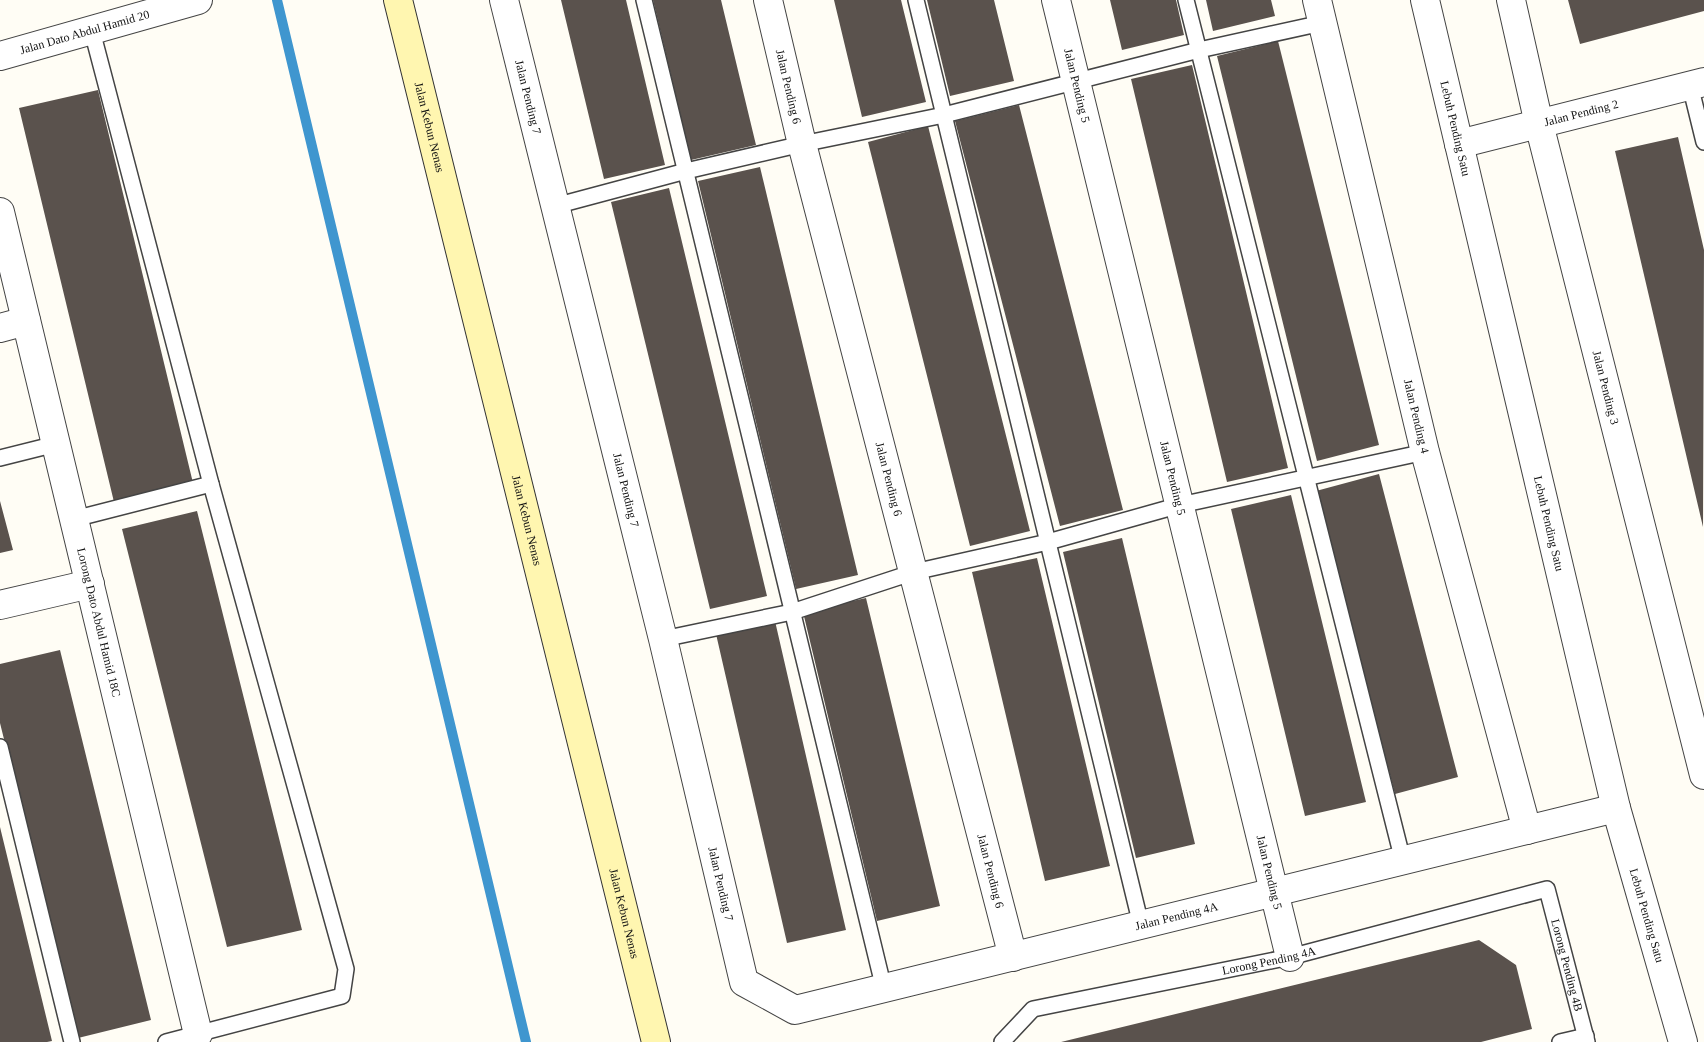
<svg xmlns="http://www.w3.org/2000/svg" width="1704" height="1042" font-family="Georgia,serif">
	<rect width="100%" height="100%" fill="#fffdf5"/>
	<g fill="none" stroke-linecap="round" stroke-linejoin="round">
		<path stroke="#3f96cf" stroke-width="10" d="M277,0L526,1042"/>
	</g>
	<path fill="#5a524d" d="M561,0H626L665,165L604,179Z
		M653,0H721L756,145L691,160Z
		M834,0H901L926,102L862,117Z
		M927,0H994L1014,81L950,96Z
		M1110,0H1176L1184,35L1122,50Z
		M1206,0H1271L1275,16L1213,31Z
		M1568,0H1704V11L1580,44Z
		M1278,41L1379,445L1317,461L1217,56Z
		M1192,65L1288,468L1227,482L1131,79Z
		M98,90L193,483L114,502L19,108Z
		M1019,105L1123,510L1060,526L955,121Z
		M928,126L1030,531L970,546L868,142Z
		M1678,137L1704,250L1703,527L1615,151Z
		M760,167L858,575L796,589L698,181Z
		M669,188L767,596L710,609L611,202Z
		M1379,474L1458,777L1395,794L1316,491Z
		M1291,495L1366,802L1305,816L1231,509Z
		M0,501L13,550L0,553Z
		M197,511L302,930L227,947L122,529Z
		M1122,538L1195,844L1136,858L1063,552Z
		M1037,558L1110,866L1045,881L972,572Z
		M866,598L940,906L877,921L803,612Z
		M775,621L846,930L787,943L716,634Z
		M60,650L151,1020L78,1038L0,723V664Z
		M0,827L52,1041L47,1042H0Z
		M1479,940L1516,965L1532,1029L1481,1042H1061Z"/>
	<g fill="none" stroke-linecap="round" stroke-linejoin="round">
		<defs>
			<g id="lane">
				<path d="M644,0L884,989"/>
				<path d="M916,0L1141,925"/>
				<path d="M1186,0L1403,861"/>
				<path d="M92,31L211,484L346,969L342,996L166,1042"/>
				<path d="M1690,85L1704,142"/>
				<path d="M555,206L686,171L802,144L944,115L1199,50L1322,23"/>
				<path d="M0,458L56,444"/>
				<path d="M74,519L211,484"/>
				<path d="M663,639L792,612L914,572L1048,542L1180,505L1425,452"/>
				<path d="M0,747L72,1042"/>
				<path id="s1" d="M1002,1042L1033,1009L1290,957L1547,889L1587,1042"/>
				<path d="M1560,1042L1586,1036"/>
			</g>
			<g id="street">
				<path id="s2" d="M504,0L663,639L744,982L795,1010L1616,808"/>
				<path id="s3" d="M768,0L802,144L1013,957"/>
				<path id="s4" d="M1056,0L1290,957"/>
				<path id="s5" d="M1317,0L1425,452L1527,830"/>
				<path id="s6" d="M1425,0L1616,808L1683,1042"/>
				<path id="s7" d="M1511,0L1539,124L1704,775"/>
				<path id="s8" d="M0,56L198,0"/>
				<path id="s9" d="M1459,144L1704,82"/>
				<path id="s10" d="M0,212L198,1034"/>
				<path d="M0,328L26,321"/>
				<path d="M0,605L90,584"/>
			</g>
			<g id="secondary">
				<path id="s11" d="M398,0L656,1042"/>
			</g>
		</defs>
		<use href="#lane" stroke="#444" stroke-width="18"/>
		<use href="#street" stroke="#444" stroke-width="30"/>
		<use href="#secondary" stroke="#333" stroke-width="30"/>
		<use href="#lane" stroke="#fff" stroke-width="15"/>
		<use href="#street" stroke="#fff" stroke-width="28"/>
		<use href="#secondary" stroke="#fff6b0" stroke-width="28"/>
	</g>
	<g text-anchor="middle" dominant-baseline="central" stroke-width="5" stroke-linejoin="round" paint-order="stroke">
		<g font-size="12" fill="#111" stroke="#fff">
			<text stroke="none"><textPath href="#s8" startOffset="88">Jalan Dato Abdul Hamid 20</textPath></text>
			<text stroke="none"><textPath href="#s4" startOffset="88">Jalan Pending 5</textPath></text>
			<text stroke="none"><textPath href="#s3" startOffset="89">Jalan Pending 6</textPath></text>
			<text stroke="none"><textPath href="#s2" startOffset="100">Jalan Pending 7</textPath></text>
			<text stroke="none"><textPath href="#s9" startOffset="126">Jalan Pending 2</textPath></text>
			<text stroke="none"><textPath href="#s11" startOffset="131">Jalan Kebun Nenas</textPath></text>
			<text stroke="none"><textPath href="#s6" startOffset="132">Lebuh Pending Satu</textPath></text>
			<text stroke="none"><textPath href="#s7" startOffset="399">Jalan Pending 3</textPath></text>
			<text stroke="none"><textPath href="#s5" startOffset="428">Jalan Pending 4</textPath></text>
			<text stroke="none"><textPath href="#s4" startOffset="492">Jalan Pending 5</textPath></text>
			<text stroke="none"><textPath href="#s3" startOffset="494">Jalan Pending 6</textPath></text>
			<text stroke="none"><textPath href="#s2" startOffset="505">Jalan Pending 7</textPath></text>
			<text stroke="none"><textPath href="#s11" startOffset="536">Jalan Kebun Nenas</textPath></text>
			<text stroke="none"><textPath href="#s6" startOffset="538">Lebuh Pending Satu</textPath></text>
			<text stroke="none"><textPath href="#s10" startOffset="422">Lorong Dato Abdul Hamid 18C</textPath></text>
			<text stroke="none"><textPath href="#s3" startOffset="899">Jalan Pending 6</textPath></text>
			<text stroke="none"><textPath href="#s4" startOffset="898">Jalan Pending 5</textPath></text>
			<text stroke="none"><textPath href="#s2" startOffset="910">Jalan Pending 7</textPath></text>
			<text stroke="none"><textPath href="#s11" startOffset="941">Jalan Kebun Nenas</textPath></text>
			<text stroke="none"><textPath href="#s6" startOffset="942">Lebuh Pending Satu</textPath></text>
			<text stroke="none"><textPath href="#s2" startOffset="1462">Jalan Pending 4A</textPath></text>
			<text stroke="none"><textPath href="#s1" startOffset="286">Lorong Pending 4A</textPath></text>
			<text stroke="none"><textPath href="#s1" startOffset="652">Lorong Pending 4B</textPath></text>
		</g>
	</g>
</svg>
